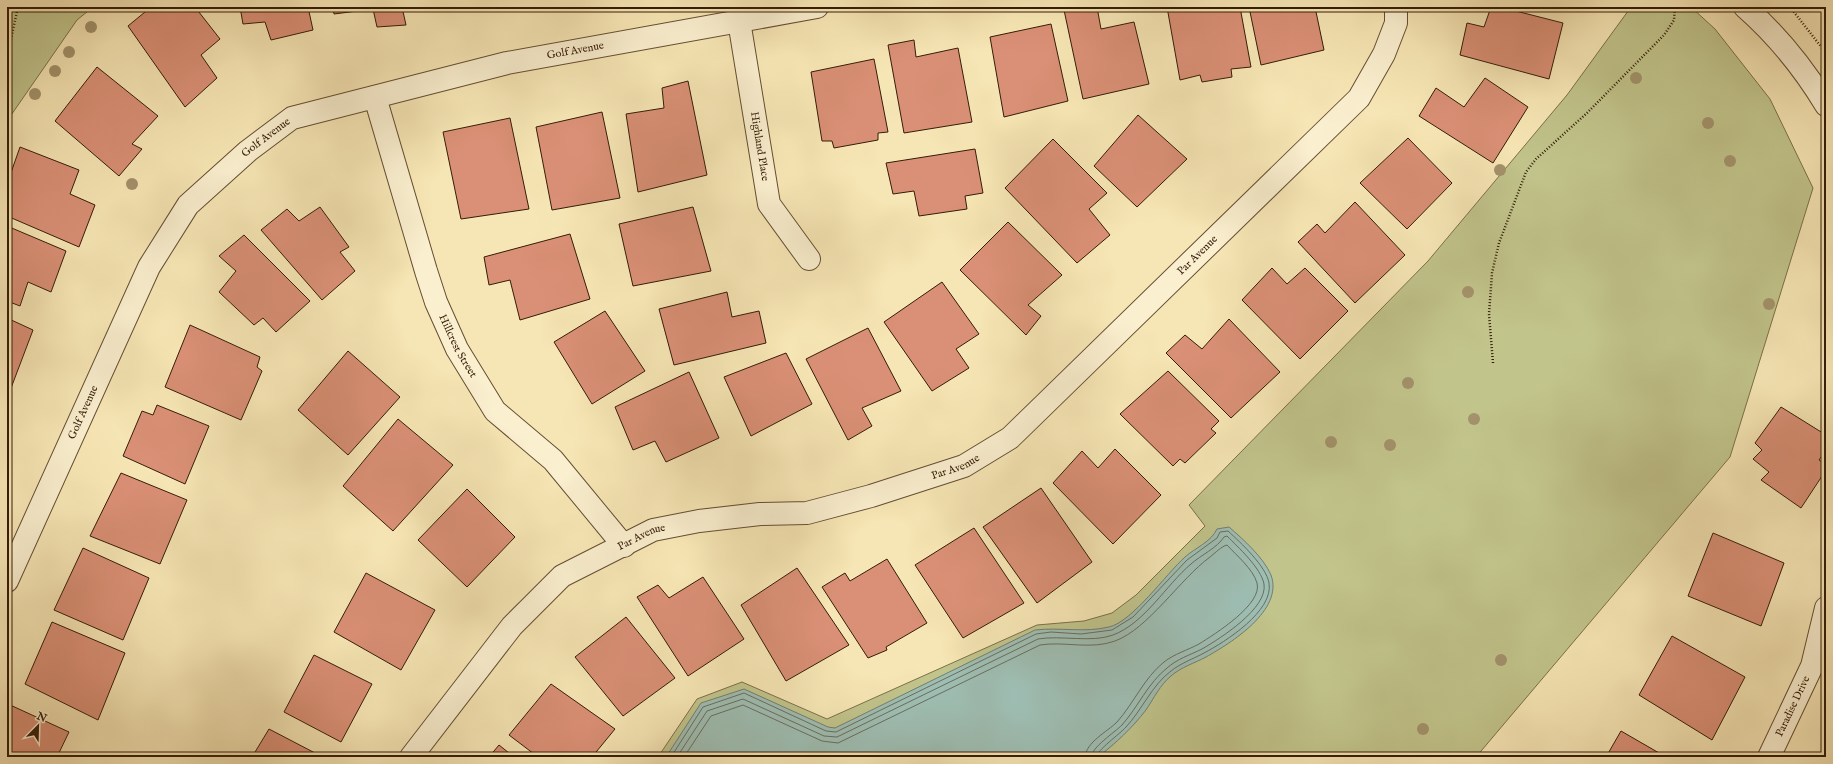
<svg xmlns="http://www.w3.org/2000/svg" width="1833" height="764" font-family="'IM FELL English',serif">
	<rect width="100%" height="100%" fill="#f7e6b5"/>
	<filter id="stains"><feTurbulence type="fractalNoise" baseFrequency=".005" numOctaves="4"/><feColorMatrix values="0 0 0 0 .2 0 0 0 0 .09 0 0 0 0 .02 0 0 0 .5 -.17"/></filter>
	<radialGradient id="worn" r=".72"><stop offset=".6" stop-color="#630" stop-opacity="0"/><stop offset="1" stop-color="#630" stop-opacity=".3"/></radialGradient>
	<path fill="#c1c48b" stroke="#7a7049" d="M7,7H93L77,20L7,121Z
		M1631,7H1691L1715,29L1770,99L1813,188L1730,457L1476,757H658L697,699L742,682L827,719L1037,625L1084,621L1112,613L1136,595L1205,526L1189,505L1428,261L1567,95Z"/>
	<path fill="#9ebeb3" stroke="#747d6e" d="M1229,527C1244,540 1263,557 1271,575C1284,610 1231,643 1206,657C1195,663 1181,667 1171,676C1160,685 1154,698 1146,710C1132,728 1116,743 1098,757H666L701,703L744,689L828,727L835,728L1035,630C1060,627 1084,633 1109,627C1132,622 1166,574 1185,557C1195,548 1211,542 1217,529Z"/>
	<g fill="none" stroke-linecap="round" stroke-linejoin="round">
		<path stroke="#696d5d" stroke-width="1" d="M671,757L703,707L744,693L826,731L836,732L1036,634L1051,632L1081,634L1112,630L1133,617L1187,560L1217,538L1220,532L1228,531C1241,543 1266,566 1269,583C1274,611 1225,642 1204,653C1193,659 1181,663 1171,671C1152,685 1142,710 1126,727C1120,734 1097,750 1096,757
			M677,757L707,711L743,699L824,736L837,737L1038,639C1061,635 1092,643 1113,635C1145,623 1166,585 1191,564C1201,555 1217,548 1224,537L1227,536C1238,547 1261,568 1264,584C1268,608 1221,638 1202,649C1190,655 1177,659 1167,668C1148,683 1138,707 1122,725C1114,733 1092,747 1091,757
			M684,757L711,716L743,705L822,741L838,743L1040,645C1064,641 1091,650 1115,641C1148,629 1180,579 1210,557C1215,553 1222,546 1227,545C1237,556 1253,569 1257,583C1263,604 1215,634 1199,644C1188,650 1174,654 1164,662C1144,678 1134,703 1117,722C1107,732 1086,742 1085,757"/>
	</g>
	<path fill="#da9076" stroke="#341c07" d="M151,7H195L220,39L201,55L217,78L185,107L128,26Z
		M240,7H308L313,30L271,40L265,22L243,24Z
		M333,7H402L406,25L377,27L373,9L334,14Z
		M1080,7H1097L1101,29L1134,22L1149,84L1083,99L1064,10Z
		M1167,7H1240L1251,67L1231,69L1232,77L1202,82L1200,75L1180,80Z
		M1249,7H1315L1324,50L1261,65Z
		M1491,7H1500L1563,23L1549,79L1460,55L1467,23L1484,27Z
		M1051,24L1068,101L1004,117L990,37Z
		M914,40L916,57L958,48L972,122L904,133L888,45Z
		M874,59L888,132L878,133V140L834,148L832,141H822L811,72Z
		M97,67L158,116L132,144L142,149L119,176L55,121Z
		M1485,78L1528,107L1493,163L1419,116L1436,88L1464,107Z
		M688,81L707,175L638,192L626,114L664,108L662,88Z
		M602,112L620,198L552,210L536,127Z
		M1138,115L1187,159L1137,207L1094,166Z
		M510,118L529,209L461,219L443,132Z
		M1408,138L1452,183L1407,229L1360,183Z
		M1053,139L1107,193L1089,209L1110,235L1077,263L1005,188Z
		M20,147L79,170L70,194L95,205L79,247L7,216V184Z
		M975,149L983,193L965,196L967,209L919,216L914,191L893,194L886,163Z
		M1355,202L1405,255L1355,303L1298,242L1317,224L1325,233Z
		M320,207L349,247L340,252L355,271L322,300L261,230L287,209L299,221Z
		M693,207L711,271L633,286L619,224Z
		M1008,222L1062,275L1028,305L1041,316L1026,335L960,270Z
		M7,226L66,251L51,292L28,282L20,306L7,301Z
		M570,234L590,299L520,320L510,280L489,285L484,257Z
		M244,235L310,301L276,332L263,318L254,325L219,292L236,271L219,256Z
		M1272,268L1287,284L1305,268L1348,311L1300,359L1242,300Z
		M942,282L979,334L956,349L969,368L932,391L884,322Z
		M727,292L732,317L759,311L766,343L674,365L659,309Z
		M605,311L645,371L592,404L554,342Z
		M7,318L33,330L8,396H7Z
		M1229,319L1280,372L1231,418L1166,353L1185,335L1202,349Z
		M190,325L260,357L257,367L262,371L241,420L165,387Z
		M868,328L901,391L862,408L872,426L848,440L806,359Z
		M348,351L400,397L348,455L298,410Z
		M786,353L812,404L751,436L724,377Z
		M1168,371L1219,421L1211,429L1216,433L1185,463L1180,459L1173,466L1120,414Z
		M689,372L719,438L666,462L655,441L633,450L615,407Z
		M157,405L209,426L185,484L123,456L142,411L153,415Z
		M1781,407L1826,435V450L1819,460L1826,465V470L1801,508L1761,480L1769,472L1753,459L1762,450L1755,443Z
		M398,419L453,465L393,531L343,486Z
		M1115,449L1161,495L1113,544L1053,483L1082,451L1098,468Z
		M121,473L187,500L160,564L90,536Z
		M1041,488L1092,562L1037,603L983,527Z
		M467,489L515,537L467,587L418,540Z
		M974,528L1024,603L963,638L915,565Z
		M1713,533L1784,563L1761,626L1688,596Z
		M83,548L149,578L123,640L54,610Z
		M887,559L927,623L886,647L887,650L868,658L822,587L845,573L850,581Z
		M797,568L849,645L786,681L741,605Z
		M366,573L435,610L401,670L334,632Z
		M703,577L744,639L688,676L637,597L658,585L669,598Z
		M626,617L675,678L623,716L575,657Z
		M52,622L125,653L98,720L25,684Z
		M1672,636L1745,677L1712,740L1639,695Z
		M314,655L372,684L341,742L284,712Z
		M551,684L615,729L592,757H538L509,735Z
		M8,704L69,732L57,757H7Z
		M269,729L315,753L313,757H252Z
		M1621,731L1666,757H1606Z
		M499,745L514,757H489Z"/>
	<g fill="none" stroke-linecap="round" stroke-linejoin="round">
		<defs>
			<g id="minor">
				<path d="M1745,7C1779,37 1803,67 1826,105"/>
				<path id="s1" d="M739,21L769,204L809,259"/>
				<path id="s2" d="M375,97L426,271L436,302L457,349L495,411L553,460L624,546"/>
				<path id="s3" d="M7,581L149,267L188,205L248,151L292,118L507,63L817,7"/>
				<path id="s4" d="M411,757L512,626L562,576L653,530L699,521L760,514L807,513L871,496L964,466L1010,438L1359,98L1384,54L1396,23V7"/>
				<path id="s5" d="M1769,757L1812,666L1826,608"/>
			</g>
		</defs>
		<use href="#minor" stroke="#654e32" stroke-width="24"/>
		<path stroke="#341c07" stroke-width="2.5" stroke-dasharray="1 2" stroke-linecap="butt" d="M1790,7L1826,53
			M7,57L18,7
			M1493,363L1489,314L1492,273L1499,243L1526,172L1536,159L1587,113L1664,35L1674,20L1675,7"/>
		<use href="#minor" stroke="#faefcf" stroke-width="22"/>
	</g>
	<g fill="#a3926b">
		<circle cx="91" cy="27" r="6"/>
		<circle cx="69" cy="52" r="6"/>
		<circle cx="55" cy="71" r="6"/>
		<circle cx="1636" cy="78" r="6"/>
		<circle cx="35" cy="94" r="6"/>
		<circle cx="1708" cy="123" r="6"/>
		<circle cx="1730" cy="161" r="6"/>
		<circle cx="1500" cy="170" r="6"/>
		<circle cx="132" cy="184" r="6"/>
		<circle cx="1468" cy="292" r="6"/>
		<circle cx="1769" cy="304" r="6"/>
		<circle cx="1408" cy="383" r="6"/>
		<circle cx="1474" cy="419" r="6"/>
		<circle cx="1331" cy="442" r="6"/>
		<circle cx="1390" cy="445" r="6"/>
		<circle cx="1501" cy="660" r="6"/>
		<circle cx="1423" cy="729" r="6"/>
	</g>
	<g text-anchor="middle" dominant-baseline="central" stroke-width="4" stroke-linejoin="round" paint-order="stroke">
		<g font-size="11" fill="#341c07" stroke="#faefcf">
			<text stroke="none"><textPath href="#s3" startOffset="845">Golf Avenue</textPath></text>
			<text stroke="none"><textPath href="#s3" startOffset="521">Golf Avenue</textPath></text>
			<text stroke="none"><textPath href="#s1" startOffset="127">Highland Place</textPath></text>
			<text stroke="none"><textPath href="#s4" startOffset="973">Par Avenue</textPath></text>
			<text stroke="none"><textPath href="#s2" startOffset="263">Hillcrest Street</textPath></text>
			<text stroke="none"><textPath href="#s3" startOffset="185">Golf Avenue</textPath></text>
			<text stroke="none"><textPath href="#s4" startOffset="649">Par Avenue</textPath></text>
			<text stroke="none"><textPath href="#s4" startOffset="325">Par Avenue</textPath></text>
			<text stroke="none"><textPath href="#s5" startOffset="56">Paradise Drive</textPath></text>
		</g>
	</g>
	<rect width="1833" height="764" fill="none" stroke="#f7e6b5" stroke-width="24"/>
	<rect x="8" y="8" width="1817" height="748" fill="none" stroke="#341c07" stroke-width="2"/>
	<rect x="12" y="12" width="1809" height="740" fill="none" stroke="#341c07"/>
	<g transform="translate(38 726) rotate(23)" stroke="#faefcf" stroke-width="3" paint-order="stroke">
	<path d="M0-3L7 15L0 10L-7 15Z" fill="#341c07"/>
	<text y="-6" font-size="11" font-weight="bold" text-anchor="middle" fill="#341c07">N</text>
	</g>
	<rect width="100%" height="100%" filter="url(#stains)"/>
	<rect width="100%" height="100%" fill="url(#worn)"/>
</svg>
